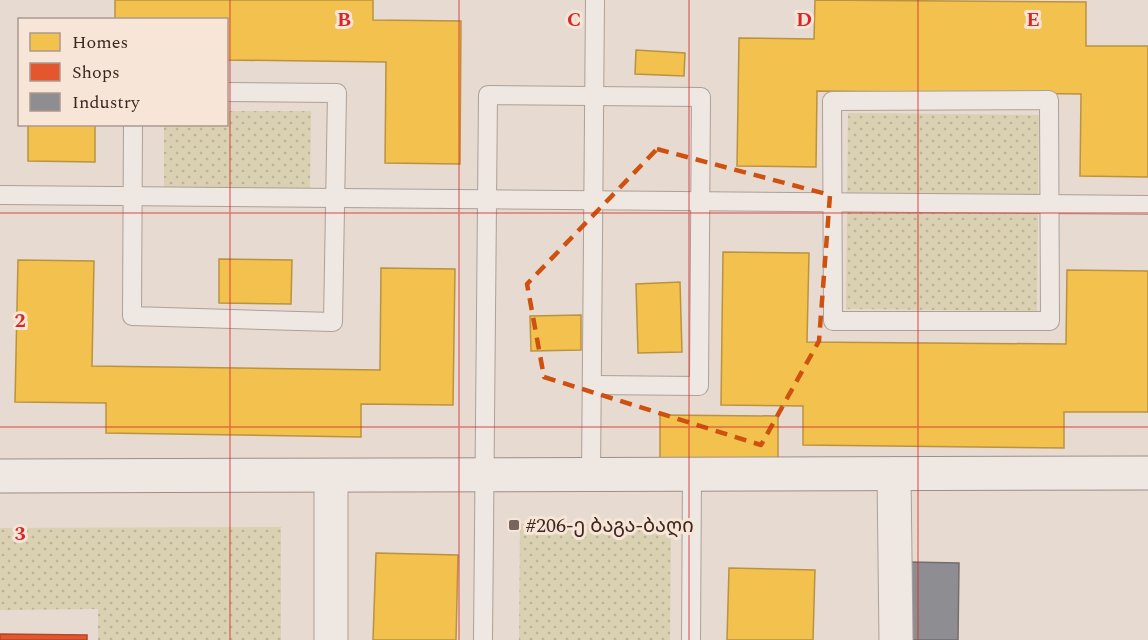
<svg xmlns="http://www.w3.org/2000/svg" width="1148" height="640" viewBox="0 0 1148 640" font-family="Spectral,'Noto Sans Georgian',serif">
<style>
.grass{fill:url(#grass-dots)}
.homes{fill:#f2c14e;stroke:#bb9240;stroke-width:1.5}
.shops{fill:#e4572e;stroke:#b2482a;stroke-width:1.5}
.industry{fill:#8d8d92;stroke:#756e70;stroke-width:1.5}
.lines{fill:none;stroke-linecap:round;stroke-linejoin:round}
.lane-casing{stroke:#aca098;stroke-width:20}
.street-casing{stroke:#aca098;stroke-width:35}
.secondary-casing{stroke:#9c8f88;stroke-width:35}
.lane{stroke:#efe8e2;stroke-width:18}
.street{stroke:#efe8e2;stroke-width:33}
.secondary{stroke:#efe8e2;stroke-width:33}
.marked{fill:none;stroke:#ce510f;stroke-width:4.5;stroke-dasharray:12 8;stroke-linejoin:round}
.grid{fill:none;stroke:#d62828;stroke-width:1.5;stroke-opacity:0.55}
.poi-dot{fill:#78655e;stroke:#f7e5d7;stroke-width:2}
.labels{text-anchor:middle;stroke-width:6;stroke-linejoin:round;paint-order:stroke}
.poi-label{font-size:20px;fill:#3c2620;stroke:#f7e5d7;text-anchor:start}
.grid-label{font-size:20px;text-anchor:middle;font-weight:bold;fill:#d62828;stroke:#f7e5d7;stroke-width:6;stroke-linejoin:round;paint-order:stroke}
</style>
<defs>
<pattern id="grass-dots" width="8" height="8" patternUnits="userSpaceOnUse" patternTransform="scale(1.5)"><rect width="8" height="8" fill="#dad0b2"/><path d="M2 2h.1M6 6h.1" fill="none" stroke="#bcb299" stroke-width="1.8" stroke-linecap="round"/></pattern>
</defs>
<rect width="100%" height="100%" fill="#e7dad0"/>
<!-- grass -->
<g class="grass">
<path d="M 227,111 L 311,111 L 310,190 L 164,188 L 164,125 L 226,124 Z"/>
<path d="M 848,113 L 1039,115 L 1037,311 L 846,309 Z"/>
<path d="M 520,524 L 671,524 L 670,640 L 519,640 Z"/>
<path d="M 281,527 L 281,640 L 98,640 L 98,609 L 0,610 L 0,528 Z"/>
</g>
<!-- homes -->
<g class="homes">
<path d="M 115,0 L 373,0 L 373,20 L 461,21 L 460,164 L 385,163 L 386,62 L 226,60 L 226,20 L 29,20 L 115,19 Z"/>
<path d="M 815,0 L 1086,2 L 1086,46 L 1148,46 L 1148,177 L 1080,176 L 1081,94 L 817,91 L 816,167 L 737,166 L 739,38 L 814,39 Z"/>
<path d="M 636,50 L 685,53 L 684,76 L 635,74 Z"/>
<path d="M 28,124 L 95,124 L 95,162 L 28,161 Z"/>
<path d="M 723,252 L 809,253 L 807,342 L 1066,344 L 1067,270 L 1148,271 L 1148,412 L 1064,412 L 1064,448 L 803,445 L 803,406 L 721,405 Z"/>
<path d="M 219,259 L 292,260 L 291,304 L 219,303 Z"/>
<path d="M 18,260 L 94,261 L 92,366 L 380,370 L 381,268 L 455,269 L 453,405 L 361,404 L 361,437 L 106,433 L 106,403 L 15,402 Z"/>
<path d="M 680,282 L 682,352 L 638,353 L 636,284 Z"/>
<path d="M 581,315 L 581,350 L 531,351 L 530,316 Z"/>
<path d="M 660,415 L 778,416 L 778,462 L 660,462 Z"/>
<path d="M 376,553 L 458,555 L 456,640 L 373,640 Z"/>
<path d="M 729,568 L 815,570 L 813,640 L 727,640 Z"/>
</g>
<!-- shops -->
<path class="shops" d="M 0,634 L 87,635 L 87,640 L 0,640 Z"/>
<!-- industry -->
<path class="industry" d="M 910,562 L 959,563 L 958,640 L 909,640 Z"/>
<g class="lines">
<defs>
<g id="lane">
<path d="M 1049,100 L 1050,321 L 833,321 L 832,101 Z"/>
<path d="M 133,124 L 132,316 L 333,322 L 337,93 L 226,92"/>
<path d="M 0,195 L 1148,205"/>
<path d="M 591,474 L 595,0"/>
<path d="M 483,640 L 488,95 L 701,97 L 699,386 L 592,385"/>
<path d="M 691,640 L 692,474"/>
</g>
<g id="street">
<path d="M 894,474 L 896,640"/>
<path d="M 331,640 L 331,476"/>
</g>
<path id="secondary" d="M 0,476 L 1148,473"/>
</defs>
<!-- lane casing -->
<use href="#lane" class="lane-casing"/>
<!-- street casing -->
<use href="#street" class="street-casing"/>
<!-- secondary casing -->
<use href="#secondary" class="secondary-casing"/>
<!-- lane -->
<use href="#lane" class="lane"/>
<!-- street -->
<use href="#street" class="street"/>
<!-- secondary -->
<use href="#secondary" class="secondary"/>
</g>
<!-- marked area -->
<path class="marked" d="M 657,149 L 830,195 L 819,341 L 761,445 L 544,377 L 527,284 Z"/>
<!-- grid -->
<path class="grid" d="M 230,0 L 230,640M 459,0 L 459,640M 689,0 L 689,640M 918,0 L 918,640M 0,213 L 1148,213M 0,427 L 1148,427"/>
<!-- markers -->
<rect class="poi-dot" x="508" y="519" width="12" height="12" rx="3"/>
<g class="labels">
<!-- poi labels -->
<g class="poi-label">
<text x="526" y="532">#206-ე ბაგა-ბაღი</text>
</g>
</g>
<g class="grid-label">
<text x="344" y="26">B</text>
<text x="574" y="26">C</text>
<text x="804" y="26">D</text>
<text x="1033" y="26">E</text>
<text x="20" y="327">2</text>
<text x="20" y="540">3</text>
</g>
<!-- legend -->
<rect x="18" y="18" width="210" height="108" fill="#f7e5d7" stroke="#ac998e" stroke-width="1.5"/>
<rect x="30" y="33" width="30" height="18" fill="#f2c14e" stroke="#ac998e" stroke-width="1.5"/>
<text x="72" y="48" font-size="18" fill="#3c2620">Homes</text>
<rect x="30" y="63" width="30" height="18" fill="#e4572e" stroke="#ac998e" stroke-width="1.5"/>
<text x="72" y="78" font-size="18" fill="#3c2620">Shops</text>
<rect x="30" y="93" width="30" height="18" fill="#8d8d92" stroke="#ac998e" stroke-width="1.5"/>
<text x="72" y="108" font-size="18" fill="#3c2620">Industry</text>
</svg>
